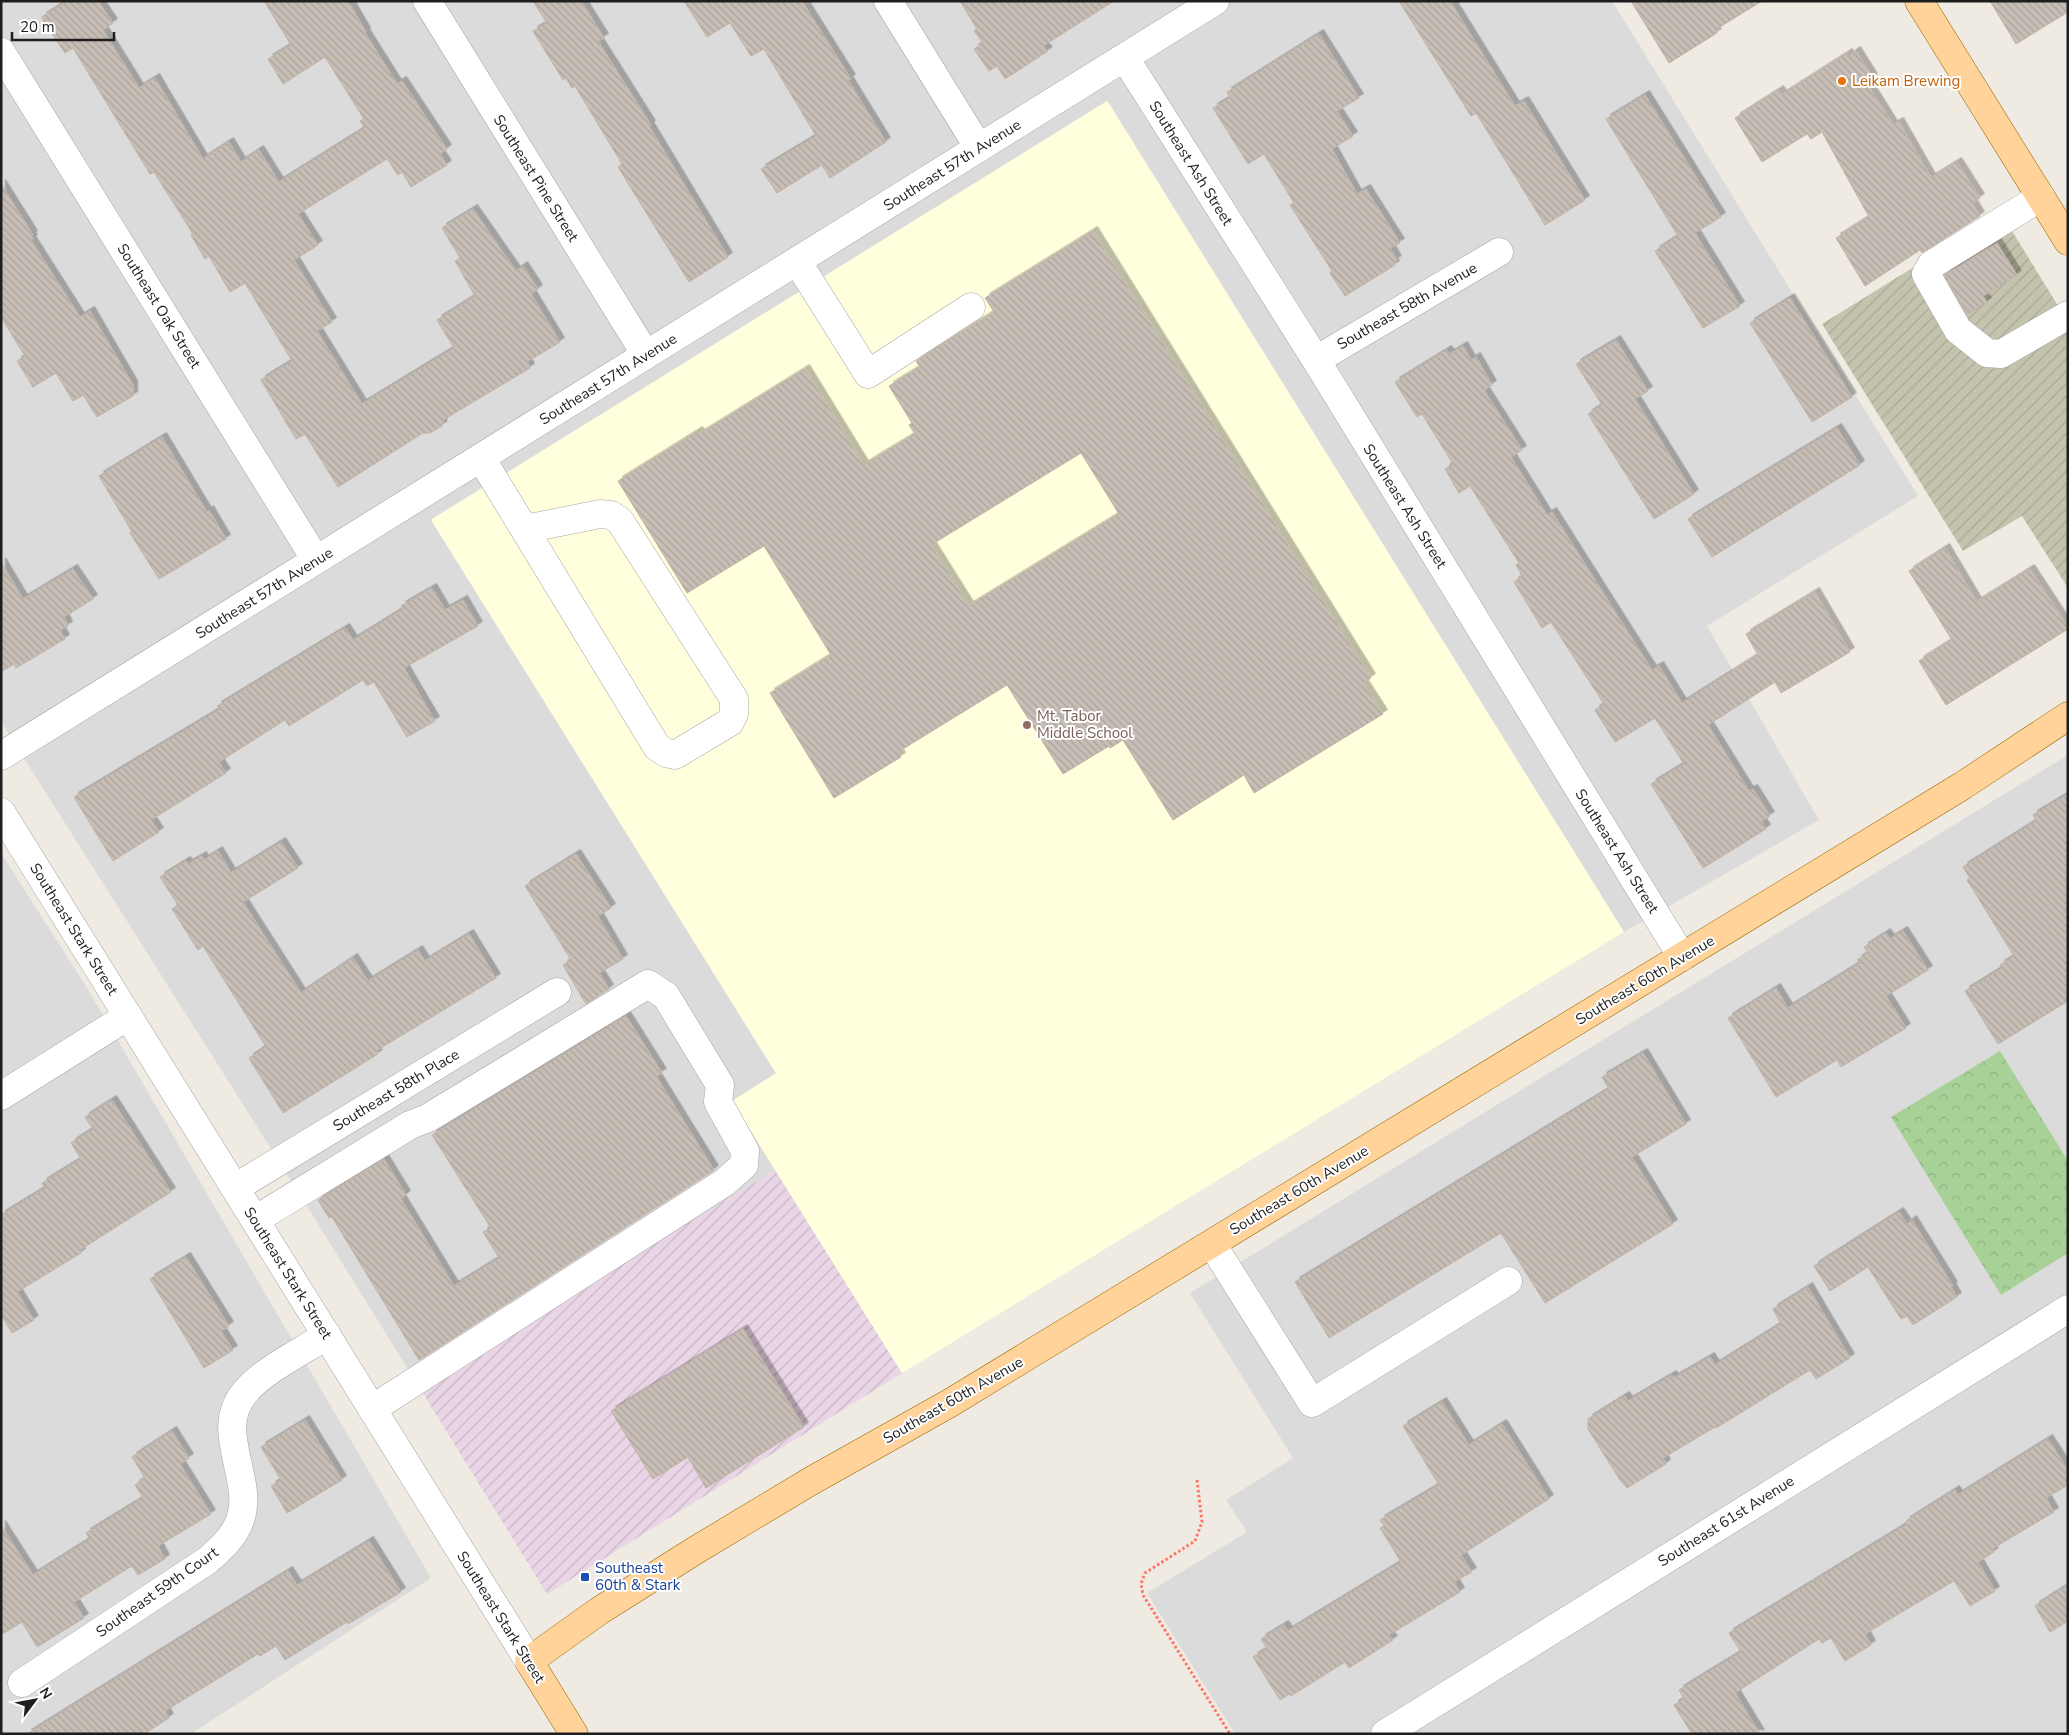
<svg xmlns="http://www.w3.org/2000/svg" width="2069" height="1735" viewBox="0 0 2069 1735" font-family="'Nunito Sans',sans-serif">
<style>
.residential{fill:#dcdbdb}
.industrial{fill:url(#industrial-furrows)}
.education{fill:#ffd}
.construction{fill:url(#construction-furrows)}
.forest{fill:url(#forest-crowns)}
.building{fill:url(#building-back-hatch);stroke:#c2b2a5;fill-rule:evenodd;filter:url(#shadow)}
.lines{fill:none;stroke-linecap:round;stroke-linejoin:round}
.minor-casing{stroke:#a5a5a5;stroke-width:29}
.major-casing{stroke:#986600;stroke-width:29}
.path{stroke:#ff7565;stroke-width:3;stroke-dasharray:2.5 2.5;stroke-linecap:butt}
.minor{stroke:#fff;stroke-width:28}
.major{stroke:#ffd399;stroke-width:28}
.food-dot{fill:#e8710a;stroke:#fff;stroke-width:2}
.education-dot{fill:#8d6e63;stroke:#fff;stroke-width:2}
.transit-dot{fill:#1a4fb4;stroke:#fff;stroke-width:2}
.labels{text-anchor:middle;stroke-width:4;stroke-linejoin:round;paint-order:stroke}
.food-label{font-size:15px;fill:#c56008;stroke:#fff;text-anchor:start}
.street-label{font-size:15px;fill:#1e1e1e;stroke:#fff}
.education-label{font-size:15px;fill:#785e54;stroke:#fff;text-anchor:start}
.transit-label{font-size:15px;fill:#164399;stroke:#fff;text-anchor:start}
</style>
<defs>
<pattern id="industrial-furrows" width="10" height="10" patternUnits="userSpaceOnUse" patternTransform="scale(1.25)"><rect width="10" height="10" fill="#e9d5e5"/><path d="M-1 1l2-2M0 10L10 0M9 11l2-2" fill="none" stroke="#c7b6c4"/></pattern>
<pattern id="construction-furrows" width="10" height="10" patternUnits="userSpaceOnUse" patternTransform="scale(1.25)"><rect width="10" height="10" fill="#c4c4ae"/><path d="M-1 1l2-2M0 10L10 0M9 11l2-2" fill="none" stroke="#a8a895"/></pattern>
<pattern id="forest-crowns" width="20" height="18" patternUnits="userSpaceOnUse" patternTransform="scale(1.25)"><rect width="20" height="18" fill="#a7d196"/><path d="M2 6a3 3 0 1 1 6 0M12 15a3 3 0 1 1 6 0" fill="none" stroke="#8fb381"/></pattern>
<pattern id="building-back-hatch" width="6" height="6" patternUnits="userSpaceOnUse" patternTransform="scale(1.25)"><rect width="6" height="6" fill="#c7beb6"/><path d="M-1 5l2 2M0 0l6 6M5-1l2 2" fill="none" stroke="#aaa39c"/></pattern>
<filter id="shadow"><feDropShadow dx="4.5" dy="-4.5" stdDeviation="0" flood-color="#0004"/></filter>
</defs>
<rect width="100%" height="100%" fill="#efebe3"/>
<!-- residential -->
<g class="residential">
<path d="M 1,1 L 1612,1 L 1918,496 L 1707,626 L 1819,820 L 1624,932 L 1108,101 L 431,519 L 776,1074 L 732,1101 L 775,1170 L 419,1387 L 287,1174 L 1,722 Z"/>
<path d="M 2068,755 L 2068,1734 L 1235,1734 L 1147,1593 L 1247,1532 L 1226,1500 L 1293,1458 L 1190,1293 Z"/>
<path d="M 1,853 L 89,991 L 431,1578 L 191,1734 L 1,1734 Z"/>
</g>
<!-- industrial -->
<path class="industrial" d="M 775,1170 L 902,1373 L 547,1594 L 419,1387 Z"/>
<!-- education -->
<path class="education" d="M 1107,101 L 1624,932 L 902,1373 L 732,1101 L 776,1073 L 431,520 Z"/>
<!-- construction -->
<path class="construction" d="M 2001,213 L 2068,322 L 2068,588 L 2022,516 L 1963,551 L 1822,324 Z"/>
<!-- forest -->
<path class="forest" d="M 2000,1051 L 2068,1161 L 2068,1253 L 2001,1295 L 1891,1117 Z"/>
<!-- building -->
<g class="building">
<path d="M 67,1 L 98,1 L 113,23 L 103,30 L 139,88 L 155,78 L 203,159 L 229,142 L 241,162 L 259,150 L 279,182 L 365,128 L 360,121 L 364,119 L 325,57 L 283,84 L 268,59 L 291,45 L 264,1 L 348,1 L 366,32 L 365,33 L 397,84 L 402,81 L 447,149 L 440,154 L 447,165 L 411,187 L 402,172 L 398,175 L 387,159 L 298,214 L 318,245 L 294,260 L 332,322 L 317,331 L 362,404 L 454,348 L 437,320 L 475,296 L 455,261 L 460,258 L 442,228 L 473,209 L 516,271 L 523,266 L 538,289 L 531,294 L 560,342 L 527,362 L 530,368 L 443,420 L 442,426 L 430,433 L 423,433 L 338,487 L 305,434 L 296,439 L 261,380 L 292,361 L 245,283 L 230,292 L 209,256 L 205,259 L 191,235 L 193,234 L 154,172 L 150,174 L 73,48 L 65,53 L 44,22 L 42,17 Z"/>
<path d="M 533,1 L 581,1 L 604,38 L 598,41 L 651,125 L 649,126 L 728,257 L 689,282 L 618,167 L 622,164 L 575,86 L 572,88 L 566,78 L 563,80 L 533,31 L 547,23 Z"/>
<path d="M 684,1 L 802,1 L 851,79 L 848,80 L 886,142 L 830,178 L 822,165 L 777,193 L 761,169 L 816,136 L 764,49 L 751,56 L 730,23 L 707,37 Z"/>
<path d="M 960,1 L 1114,1 L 1043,46 L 1048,51 L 1005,79 L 997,66 L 989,71 L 974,49 L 983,43 L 974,31 L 977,29 Z"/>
<path d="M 1399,1 L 1450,1 L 1515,106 L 1524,101 L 1585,200 L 1545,225 L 1476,113 L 1471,116 Z"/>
<path d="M 1631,1 L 1762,1 L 1715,30 L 1717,33 L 1669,63 Z"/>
<path d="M 1990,1 L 2068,1 L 2068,12 L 2016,44 Z"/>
<path d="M 1319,34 L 1359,98 L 1337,111 L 1353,136 L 1332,149 L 1357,194 L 1366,189 L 1400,243 L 1390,248 L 1397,260 L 1393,262 L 1395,265 L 1345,296 L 1330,273 L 1332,271 L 1290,205 L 1294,203 L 1264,154 L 1248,164 L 1213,108 L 1230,98 L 1227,92 Z"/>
<path d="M 1856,51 L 1873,78 L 1866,82 L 1893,125 L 1899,122 L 1931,178 L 1957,162 L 1980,198 L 1972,203 L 1980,216 L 1922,253 L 1920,250 L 1865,286 L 1836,238 L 1869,217 L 1822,132 L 1811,139 L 1807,134 L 1762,162 L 1735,118 L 1779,90 L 1782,95 L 1848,53 L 1849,56 Z"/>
<path d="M 1645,95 L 1721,217 L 1695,233 L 1740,306 L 1703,328 L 1655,251 L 1678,236 L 1606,119 Z"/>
<path d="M 1,184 L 33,235 L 31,236 L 33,239 L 31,240 L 80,317 L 90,311 L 133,385 L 133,396 L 97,417 L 83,395 L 73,401 L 56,373 L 33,387 L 17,361 L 25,356 L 1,317 Z"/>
<path d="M 1093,231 L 1371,678 L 1363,683 L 1383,714 L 1254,793 L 1244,775 L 1173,820 L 1123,740 L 1110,748 L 1109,746 L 1063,774 L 1007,685 L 898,752 L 901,757 L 834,798 L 770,693 L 831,655 L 764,546 L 687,593 L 618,481 L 698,431 L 700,434 L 805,369 L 864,465 L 915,434 L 909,425 L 912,423 L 889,386 L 920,367 L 916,361 L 994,312 L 985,298 ZM 1081,453 L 1119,514 L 969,606 L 931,545 Z"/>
<path d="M 1997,243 L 2017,275 L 1983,296 L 1987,302 L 1967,314 L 1945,275 Z"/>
<path d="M 1790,298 L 1852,397 L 1812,422 L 1750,323 Z"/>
<path d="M 1616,340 L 1648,391 L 1635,399 L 1694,494 L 1654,519 L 1588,414 L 1602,405 L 1576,364 Z"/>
<path d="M 1463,346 L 1471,360 L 1476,357 L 1492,385 L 1484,390 L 1522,450 L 1511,457 L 1547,515 L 1552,512 L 1652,670 L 1659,666 L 1682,703 L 1758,655 L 1746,634 L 1815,592 L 1850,652 L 1781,693 L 1775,682 L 1708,725 L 1749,791 L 1753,789 L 1770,816 L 1761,821 L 1766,829 L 1703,868 L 1651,784 L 1684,764 L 1655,718 L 1615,742 L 1595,710 L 1604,704 L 1551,622 L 1542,628 L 1514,582 L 1522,576 L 1516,565 L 1519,563 L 1470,486 L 1459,493 L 1445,469 L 1453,464 L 1422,414 L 1417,417 L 1395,382 L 1447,350 L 1450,354 Z"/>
<path d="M 1837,428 L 1860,465 L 1712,557 L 1688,519 Z"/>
<path d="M 162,437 L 207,512 L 209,510 L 226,539 L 159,579 L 130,533 L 132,532 L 99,476 Z"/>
<path d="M 1945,548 L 1977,602 L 2030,569 L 2068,627 L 2068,629 L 1946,705 L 1919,661 L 1952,640 L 1909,571 Z"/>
<path d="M 1,562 L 23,599 L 73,569 L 93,599 L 64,617 L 68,626 L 60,630 L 65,639 L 16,668 L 14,664 L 1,672 Z"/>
<path d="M 432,588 L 445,610 L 463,600 L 478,626 L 404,668 L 435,721 L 407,737 L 374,682 L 367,686 L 363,680 L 289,726 L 285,720 L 219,762 L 226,773 L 151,820 L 159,832 L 113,861 L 74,797 L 220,709 L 217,706 L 345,628 L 353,640 L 403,609 L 401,606 Z"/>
<path d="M 2068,794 L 2068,1001 L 1998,1044 L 1965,991 L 2002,968 L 2000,965 L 2014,956 L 1967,880 L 1970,878 L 1963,867 L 2036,821 L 2033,815 Z"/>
<path d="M 281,842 L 298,868 L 243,902 L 301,993 L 353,958 L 368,981 L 418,950 L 425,961 L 469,934 L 496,978 L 376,1051 L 378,1054 L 283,1113 L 249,1058 L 266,1047 L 203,946 L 198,950 L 172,909 L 178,905 L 160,877 L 186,861 L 188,864 L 202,856 L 204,860 L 218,851 L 231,873 Z"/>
<path d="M 576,854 L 611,908 L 598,916 L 623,959 L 599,973 L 609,989 L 586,1004 L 563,965 L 571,960 L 525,886 Z"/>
<path d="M 1903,931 L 1928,970 L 1886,996 L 1906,1028 L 1841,1067 L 1837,1060 L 1776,1097 L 1728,1018 L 1776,988 L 1788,1008 L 1860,963 L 1857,960 L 1868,953 L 1864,947 L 1886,933 L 1890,939 Z"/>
<path d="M 626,1016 L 662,1073 L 656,1076 L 714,1170 L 419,1360 L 332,1217 L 329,1218 L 318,1200 L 384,1159 L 406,1195 L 401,1199 L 454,1286 L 499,1258 L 483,1232 L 491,1228 L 432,1135 Z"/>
<path d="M 1643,1053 L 1686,1124 L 1632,1157 L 1673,1224 L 1545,1303 L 1501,1233 L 1329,1338 L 1295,1282 L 1609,1089 L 1602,1077 Z"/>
<path d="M 112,1100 L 171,1192 L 80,1250 L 81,1253 L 17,1292 L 34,1320 L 12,1333 L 1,1315 L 1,1215 L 45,1188 L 42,1183 L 81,1159 L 71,1143 L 93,1129 L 85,1117 Z"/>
<path d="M 1899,1212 L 1907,1224 L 1912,1220 L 1953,1286 L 1951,1287 L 1957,1297 L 1913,1325 L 1907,1316 L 1901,1319 L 1868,1267 L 1830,1291 L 1814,1266 Z"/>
<path d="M 186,1257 L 229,1326 L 221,1331 L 233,1350 L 204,1368 L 150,1279 Z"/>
<path d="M 1808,1287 L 1850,1358 L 1816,1379 L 1810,1370 L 1716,1428 L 1715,1427 L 1663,1458 L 1666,1464 L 1627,1488 L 1620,1480 L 1588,1429 L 1588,1419 L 1625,1396 L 1628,1401 L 1672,1375 L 1674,1378 L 1710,1357 L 1715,1365 L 1781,1324 L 1773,1309 Z"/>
<path d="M 743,1329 L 804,1427 L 706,1488 L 688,1457 L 653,1479 L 611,1411 Z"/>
<path d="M 1442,1402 L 1469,1445 L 1502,1424 L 1549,1499 L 1461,1555 L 1472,1572 L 1454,1582 L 1460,1592 L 1389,1635 L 1393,1640 L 1349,1668 L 1345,1662 L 1291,1696 L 1290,1694 L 1280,1700 L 1253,1657 L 1267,1649 L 1261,1639 L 1284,1625 L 1288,1631 L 1401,1562 L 1380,1528 L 1384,1526 L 1380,1520 L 1439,1485 L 1403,1426 Z"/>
<path d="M 305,1420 L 342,1480 L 287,1513 L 271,1486 L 281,1480 L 261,1447 Z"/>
<path d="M 172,1431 L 189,1458 L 180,1464 L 211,1514 L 158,1546 L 165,1559 L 138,1575 L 132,1566 L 74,1602 L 84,1618 L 37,1647 L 22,1622 L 1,1635 L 1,1525 L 33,1575 L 90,1539 L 86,1533 L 143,1498 L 135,1485 L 145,1478 L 132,1457 Z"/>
<path d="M 2048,1439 L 2068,1470 L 2068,1485 L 2046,1498 L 2054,1512 L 1992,1549 L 1994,1552 L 1978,1562 L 1995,1591 L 1970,1606 L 1954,1581 L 1865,1634 L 1871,1645 L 1845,1661 L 1831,1638 L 1822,1643 L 1819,1639 L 1735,1693 L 1760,1734 L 1692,1734 L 1674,1705 L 1684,1699 L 1679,1690 L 1741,1652 L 1729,1633 L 1907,1524 L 1906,1521 L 1955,1490 L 1958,1495 Z"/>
<path d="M 369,1541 L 401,1592 L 348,1624 L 347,1622 L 285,1660 L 276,1646 L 260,1656 L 258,1654 L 165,1711 L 169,1718 L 144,1734 L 27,1734 L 288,1571 L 297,1585 Z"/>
<path d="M 2068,1585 L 2068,1621 L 2050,1632 L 2035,1606 Z"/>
</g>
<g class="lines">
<defs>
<g id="minor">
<path d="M 427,1 L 646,355"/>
<path d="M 888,1 L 979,148"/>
<path d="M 1,52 L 316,560"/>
<path d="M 1125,58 L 1316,360 L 1682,957"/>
<path d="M 2041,197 L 1931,265 L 1926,274 L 1958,330 L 1987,353 L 2001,354 L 2068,315"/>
<path d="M 797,261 L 868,374 L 971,307"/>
<path d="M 1316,360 L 1499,252"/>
<path d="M 481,458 L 657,747 L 666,753 L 675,755 L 730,722 L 734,714 L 734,699 L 620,521 L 611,515 L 600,514 L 525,529"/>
<path d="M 1,756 L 1215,1"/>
<path d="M 1,812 L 529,1661"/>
<path d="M 1,1096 L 128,1016"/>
<path d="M 235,1188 L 557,992"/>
<path d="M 255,1220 L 410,1125 L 428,1118 L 648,984 L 666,996 L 720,1085 L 718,1102 L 745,1151 L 744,1165 L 725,1182 L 372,1409"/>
<path d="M 1212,1244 L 1312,1403 L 1508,1281"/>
<path d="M 22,1683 L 208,1560 C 219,1550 231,1540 238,1525 C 259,1480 208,1431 248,1389 C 266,1369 303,1351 327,1335"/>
<path d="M 1385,1734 L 2068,1309"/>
</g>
<g id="major">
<path d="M 1919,1 L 2068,241"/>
<path d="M 574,1734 L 529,1661 L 599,1611 L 696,1550 L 811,1481 L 950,1403 L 1962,786 L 2068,716"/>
</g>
</defs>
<!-- minor casing -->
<use href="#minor" class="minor-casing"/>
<!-- major casing -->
<use href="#major" class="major-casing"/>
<!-- path -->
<path class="path" d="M 1197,1480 L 1202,1522 L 1195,1541 L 1145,1573 L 1141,1584 L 1143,1595 L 1230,1734"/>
<!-- minor -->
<use href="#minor" class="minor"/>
<!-- major -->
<use href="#major" class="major"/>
</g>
<!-- markers -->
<circle class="food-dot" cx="1842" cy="81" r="5"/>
<circle class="education-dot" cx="1027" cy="725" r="5"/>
<rect class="transit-dot" x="580" y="1572" width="10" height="10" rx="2.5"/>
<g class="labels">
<!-- food labels -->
<g class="food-label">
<text x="1852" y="86">Leikam Brewing</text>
</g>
<!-- street labels -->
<g class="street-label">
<text transform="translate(1191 163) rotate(58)" y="5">Southeast Ash Street</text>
<text transform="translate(952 165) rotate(-32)" y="5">Southeast 57th Avenue</text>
<text transform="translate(536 178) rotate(58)" y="5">Southeast Pine Street</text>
<text transform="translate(159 306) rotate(58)" y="5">Southeast Oak Street</text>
<text transform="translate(1407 306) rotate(-30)" y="5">Southeast 58th Avenue</text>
<text transform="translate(608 379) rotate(-32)" y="5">Southeast 57th Avenue</text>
<text transform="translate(1405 506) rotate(58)" y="5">Southeast Ash Street</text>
<text transform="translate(264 593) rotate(-32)" y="5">Southeast 57th Avenue</text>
<text transform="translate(1617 851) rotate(58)" y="5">Southeast Ash Street</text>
<text transform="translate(74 929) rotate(58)" y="5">Southeast Stark Street</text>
<text transform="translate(1645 980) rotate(-31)" y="5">Southeast 60th Avenue</text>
<text transform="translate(396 1090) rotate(-31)" y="5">Southeast 58th Place</text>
<text transform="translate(1299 1190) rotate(-31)" y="5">Southeast 60th Avenue</text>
<text transform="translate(288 1273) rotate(58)" y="5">Southeast Stark Street</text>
<text transform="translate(953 1400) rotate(-30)" y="5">Southeast 60th Avenue</text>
<text transform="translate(1726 1521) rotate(-32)" y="5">Southeast 61st Avenue</text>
<text transform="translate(157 1592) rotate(-35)" y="5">Southeast 59th Court</text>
<text transform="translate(501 1617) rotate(58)" y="5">Southeast Stark Street</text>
</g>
<!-- education labels -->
<g class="education-label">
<text x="1037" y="721">Mt. Tabor<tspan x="1037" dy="17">Middle School</tspan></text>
</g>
<!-- transit labels -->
<g class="transit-label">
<text x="595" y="1573">Southeast<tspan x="595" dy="17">60th &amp; Stark</tspan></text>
</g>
</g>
<!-- border -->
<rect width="2069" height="1735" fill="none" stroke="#1e1e1e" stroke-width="5"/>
<!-- north arrow -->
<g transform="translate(35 1700) rotate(58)" stroke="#ffffff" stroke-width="4" paint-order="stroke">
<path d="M0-4L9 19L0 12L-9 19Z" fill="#1e1e1e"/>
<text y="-8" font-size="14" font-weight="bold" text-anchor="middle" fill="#1e1e1e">N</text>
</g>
<!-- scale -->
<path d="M12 32v8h102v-8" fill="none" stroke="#1e1e1e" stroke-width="2.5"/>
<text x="20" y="32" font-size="15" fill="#1e1e1e" stroke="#ffffff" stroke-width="4" paint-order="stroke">20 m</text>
</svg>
